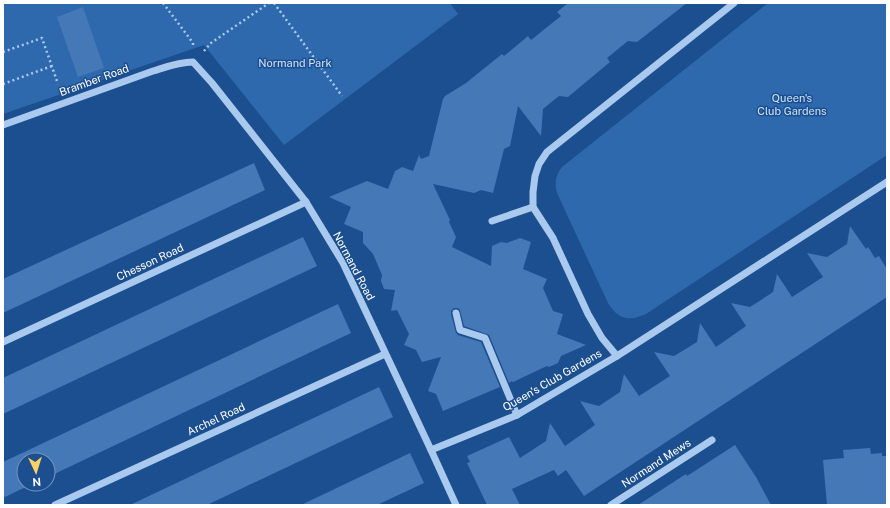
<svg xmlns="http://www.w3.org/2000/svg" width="890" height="508" viewBox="0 0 890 508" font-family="'Public Sans',sans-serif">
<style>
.green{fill:#2e69ad}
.building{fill:#4478b7}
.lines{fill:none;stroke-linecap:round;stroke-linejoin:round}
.path{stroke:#a9c9ee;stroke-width:2.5;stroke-dasharray:2 3;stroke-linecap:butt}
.minor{stroke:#a9c9ee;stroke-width:7}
.labels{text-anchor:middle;stroke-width:3;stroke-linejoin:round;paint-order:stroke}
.park-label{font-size:11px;fill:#cfe3fa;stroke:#1b4f8f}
.street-label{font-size:11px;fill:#fff;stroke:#1b4f8f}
</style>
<rect width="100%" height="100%" fill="#1b4f8f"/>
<!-- green -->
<g class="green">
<path d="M 3,3 L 450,3 L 458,14 L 284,145 L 204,45 L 3,114 Z"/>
<path d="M 768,3 L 887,3 L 887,155 L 646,314 C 628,322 618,319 608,303 L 557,193 C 554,183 556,174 562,167 Z"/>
</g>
<!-- building -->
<g class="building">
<path d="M 568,3 L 687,3 L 637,42 L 628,41 L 607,58 L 610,62 L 568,97 L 559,96 L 543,109 L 541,136 L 518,106 L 510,146 L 504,149 L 493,193 L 481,190 L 474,193 L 433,184 L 450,220 L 449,222 L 456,237 L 452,247 L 491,266 L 492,246 L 501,242 L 507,243 L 520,238 L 531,242 L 523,269 L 547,279 L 543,288 L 553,311 L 563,314 L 557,334 L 586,345 L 561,356 L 558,363 L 549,367 L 547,366 L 513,382 L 512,381 L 509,383 L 489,335 L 464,326 L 460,310 L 458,308 L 454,308 L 451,311 L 451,314 L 456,333 L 458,335 L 481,342 L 500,387 L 443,411 L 436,394 L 428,391 L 441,357 L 422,362 L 416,350 L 404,345 L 409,334 L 397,310 L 391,311 L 395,290 L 384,289 L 381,281 L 382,275 L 373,254 L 363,243 L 363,232 L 344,224 L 351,207 L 329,197 L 367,181 L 388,189 L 395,171 L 402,167 L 413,171 L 419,155 L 421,159 L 429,156 L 443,99 L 445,96 L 466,83 L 502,54 L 504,56 L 528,36 L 531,40 L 561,16 L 557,12 Z"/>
<path d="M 83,7 L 104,68 L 78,77 L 57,17 Z"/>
<path d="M 254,163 L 265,190 L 3,313 L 3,279 Z"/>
<path d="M 850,226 L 866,249 L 868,247 L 875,258 L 879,256 L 887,269 L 887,297 L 584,496 L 566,470 L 558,476 L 554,470 L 512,489 L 520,505 L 487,505 L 467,463 L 470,462 L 467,456 L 509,437 L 520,458 L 546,441 L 550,423 L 565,446 L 595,425 L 580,401 L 599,406 L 620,392 L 624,374 L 639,396 L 670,376 L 654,352 L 674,356 L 684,350 L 697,342 L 700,323 L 716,347 L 746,326 L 731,303 L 750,307 L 761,300 L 773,292 L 777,274 L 792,297 L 823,277 L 807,253 L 827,257 L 847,244 Z"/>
<path d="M 303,237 L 317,266 L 3,414 L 3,378 Z"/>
<path d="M 338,304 L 351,333 L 48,477 L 48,460 L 24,460 L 24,484 L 32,484 L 3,498 L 3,462 Z"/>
<path d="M 379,387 L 393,417 L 207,505 L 130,505 Z"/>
<path d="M 735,445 L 756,477 L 771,505 L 638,505 L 686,474 L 687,476 Z"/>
<path d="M 870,448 L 871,454 L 882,453 L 882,456 L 887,456 L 887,504 L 877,505 L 827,505 L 823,460 L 844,458 L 843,450 Z"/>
<path d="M 410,453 L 424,483 L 377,505 L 301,505 Z"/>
</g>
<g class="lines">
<!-- path -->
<g class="path">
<path d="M 163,3 L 193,43 L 193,48"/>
<path d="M 274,3 L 342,96"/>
<path d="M 204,51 L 211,43 L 269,3"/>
<path d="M 3,52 L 42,38 L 58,84"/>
<path d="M 3,84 L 52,66"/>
</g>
<!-- minor -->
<g class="minor">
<path d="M 3,125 L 153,71 C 166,67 179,62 193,62 L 212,83 L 306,202 L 343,263 L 431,450 L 456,505"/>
<path d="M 492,221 L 533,207"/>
<path d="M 456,313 L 460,330 L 485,338 L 517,415"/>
<path d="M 3,342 L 306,202"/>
<path d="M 617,356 L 887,182"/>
<path d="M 431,450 L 517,415 L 617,356 L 602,338 L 588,314 L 553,238 L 533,207 L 533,192 L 535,176 L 539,164 L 547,152 L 734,3"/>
<path d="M 55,505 L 385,354"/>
<path d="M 611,505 L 712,440"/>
</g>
</g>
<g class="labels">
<!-- park labels -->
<g class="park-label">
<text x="295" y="67">Normand Park</text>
<text x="792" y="102">Queen's<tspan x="792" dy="13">Club Gardens</tspan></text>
</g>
<!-- street labels -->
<g class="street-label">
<text transform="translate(94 80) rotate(-20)" y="4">Bramber Road</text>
<text transform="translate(150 262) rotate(-25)" y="4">Chesson Road</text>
<text transform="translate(354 266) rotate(62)" y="4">Normand Road</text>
<text transform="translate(552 380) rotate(-30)" y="4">Queen's Club Gardens</text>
<text transform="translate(216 419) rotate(-25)" y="4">Archel Road</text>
<text transform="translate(656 463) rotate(-33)" y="4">Normand Mews</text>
</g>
</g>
<!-- border -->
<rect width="890" height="508" fill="none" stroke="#ffffff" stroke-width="8"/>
<!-- north arrow -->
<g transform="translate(36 472) rotate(176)"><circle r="19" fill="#1b4f8f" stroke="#7695bc"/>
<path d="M0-3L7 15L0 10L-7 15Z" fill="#ffd166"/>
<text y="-6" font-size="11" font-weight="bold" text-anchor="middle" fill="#ffffff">N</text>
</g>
</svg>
